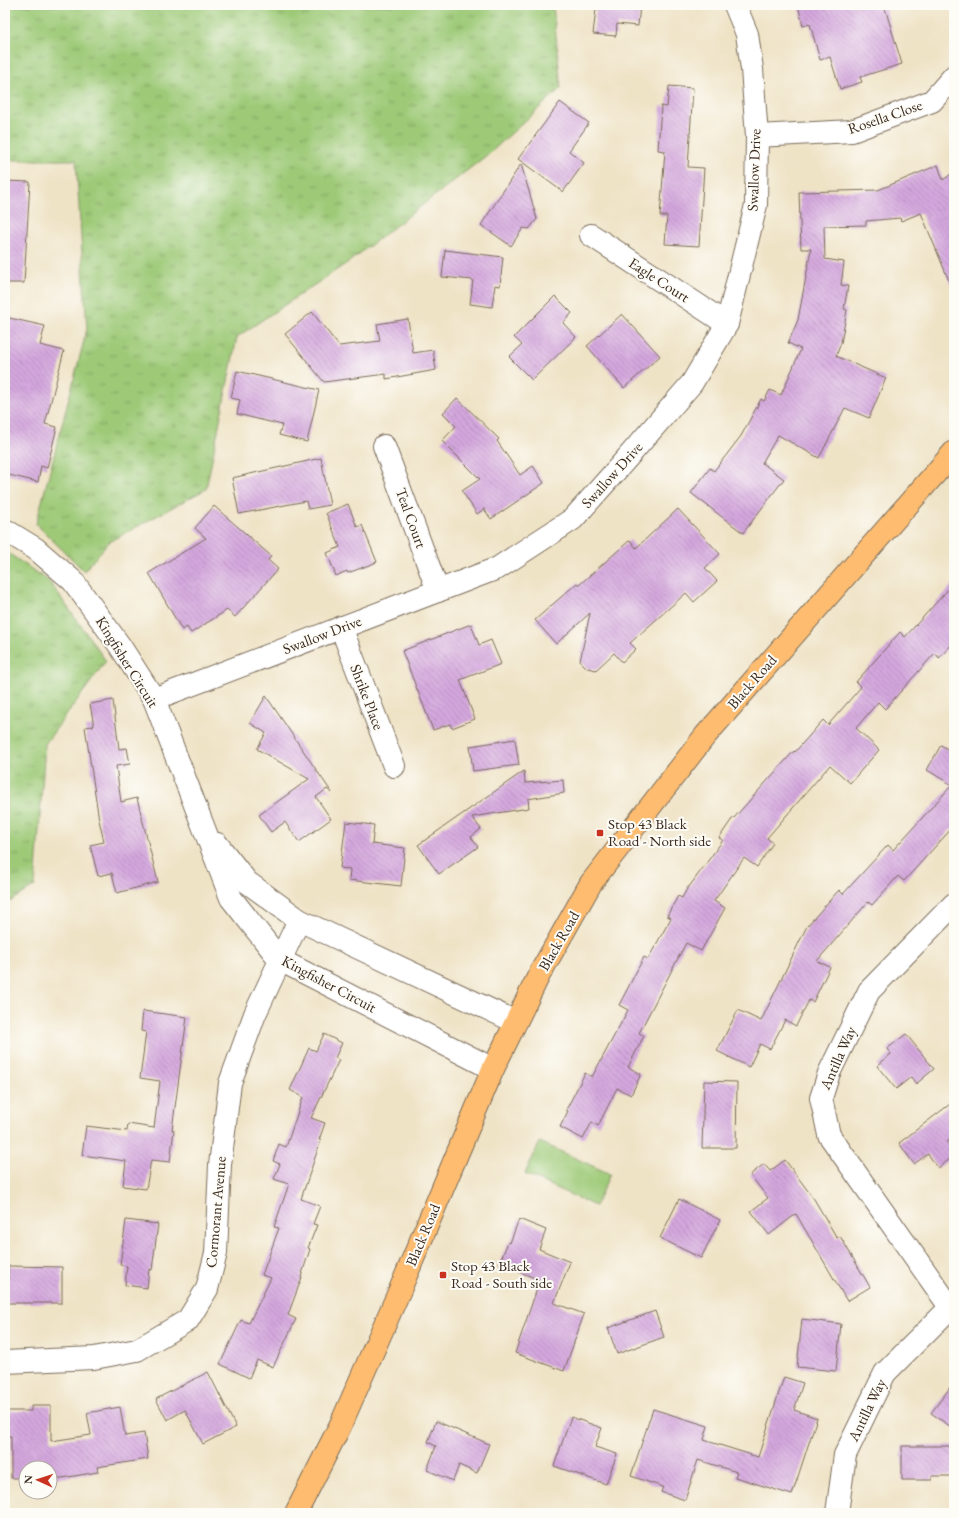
<svg xmlns="http://www.w3.org/2000/svg" width="959" height="1518" viewBox="0 0 959 1518" font-family="'EB Garamond',serif">
<style>
.grass{fill:url(#grass-tufts);stroke:#6c7a4b}
.pitch{fill:#9eca78;stroke:#6c7a4b}
.building{fill:url(#building-back-hatch)}
.lines{fill:none;stroke-linecap:round;stroke-linejoin:round}
.minor-casing{stroke:#7a6b59;stroke-width:24}
.major-casing{stroke:#7a6b59;stroke-width:24}
.minor{stroke:#fff;stroke-width:22}
.major{stroke:#fdbc70;stroke-width:22}
.poi-dot{fill:#c8321e;stroke:#fdfcf7;stroke-width:1.5}
.labels{text-anchor:middle;stroke-width:4;stroke-linejoin:round;paint-order:stroke}
.street-label{font-size:15px;fill:#3b2a1e;stroke:#fdfcf7}
.poi-label{font-size:15px;fill:#3b2a1e;stroke:#fdfcf7;text-anchor:start}
</style>
<defs>
<pattern id="grass-tufts" width="24" height="20" patternUnits="userSpaceOnUse"><rect width="24" height="20" fill="#9eca78"/><path d="M3 7l-1-3M5 7V3M7 7l1-3M15 17l-1-3M17 17v-4M19 17l1-3" fill="none" stroke="#82a462"/></pattern>
<pattern id="building-back-hatch" width="6" height="6" patternUnits="userSpaceOnUse"><rect width="6" height="6" fill="#d4a7de"/><path d="M-1 5l2 2M0 0l6 6M5-1l2 2" fill="none" stroke="#ad88b3"/></pattern>
</defs>
<rect width="100%" height="100%" fill="#fdfcf7"/>
<filter id="ink" filterUnits="userSpaceOnUse"><feTurbulence type="fractalNoise" baseFrequency=".025" numOctaves="2"/><feDisplacementMap in="SourceGraphic" scale="8" xChannelSelector="R" yChannelSelector="G"/><feConvolveMatrix kernelMatrix="1 2 1 2 8 2 1 2 1" color-interpolation-filters="sRGB"/></filter>
<filter id="wash" filterUnits="userSpaceOnUse"><feTurbulence type="fractalNoise" baseFrequency=".012" numOctaves="4" result="noise"/><feDisplacementMap in="SourceGraphic" scale="16" xChannelSelector="R" yChannelSelector="G"/><feGaussianBlur stdDeviation="0.9" result="paint"/><feColorMatrix in="noise" values="0 0 0 0 0 0 0 0 0 0 0 0 0 0 0 0 0 1.4 0 .05"/><feComposite in="paint" operator="in"/></filter>
<g filter="url(#wash)">
<rect width="100%" height="100%" fill="#efe3c6"/>
<!-- grass -->
<g class="grass">
<path d="M 5,5 L 553,5 L 561,88 L 491,152 L 350,261 L 237,337 L 206,489 L 109,542 L 84,571 L 36,524 L 87,329 L 76,160 L 5,160 Z"/>
<path d="M 5,551 L 49,581 L 106,661 L 45,744 L 35,886 L 5,905 Z"/>
</g>
<!-- pitch -->
<path class="pitch" d="M 540,1142 L 610,1174 L 595,1206 L 525,1174 Z"/>
<g id="blocks">
<!-- building -->
<g class="building">
<path d="M 601,5 L 640,5 L 638,26 L 617,24 L 616,36 L 593,34 L 596,9 L 600,9 Z"/>
<path d="M 798,5 L 884,5 L 902,64 L 860,77 L 862,82 L 840,89 L 830,57 L 820,60 L 810,24 L 803,26 Z"/>
<path d="M 669,86 L 693,88 L 688,167 L 704,168 L 699,246 L 665,244 L 667,216 L 660,216 L 665,151 L 658,150 L 661,106 L 667,107 Z"/>
<path d="M 560,102 L 589,123 L 569,151 L 584,163 L 563,192 L 518,159 Z"/>
<path d="M 521,164 L 537,219 L 529,229 L 523,228 L 511,246 L 481,225 Z"/>
<path d="M 938,165 L 943,180 L 954,172 L 954,293 L 921,213 L 901,221 L 900,218 L 866,221 L 866,225 L 824,226 L 825,259 L 844,262 L 841,285 L 848,286 L 844,309 L 847,310 L 841,343 L 836,356 L 886,378 L 869,418 L 845,408 L 819,458 L 778,435 L 762,463 L 784,479 L 743,533 L 691,493 L 710,468 L 714,471 L 741,436 L 761,399 L 764,401 L 770,390 L 781,395 L 801,349 L 788,343 L 798,320 L 811,249 L 801,249 L 799,192 L 878,190 Z"/>
<path d="M 5,181 L 30,182 L 24,283 L 5,283 Z"/>
<path d="M 445,250 L 503,257 L 500,286 L 495,285 L 492,307 L 470,304 L 473,280 L 442,277 Z"/>
<path d="M 555,296 L 572,313 L 563,323 L 576,337 L 532,380 L 509,357 L 522,345 L 514,337 Z"/>
<path d="M 312,312 L 339,346 L 380,341 L 377,324 L 408,319 L 413,353 L 433,350 L 436,370 L 386,379 L 386,374 L 324,382 L 285,334 Z"/>
<path d="M 622,314 L 660,356 L 624,388 L 587,346 Z"/>
<path d="M 5,317 L 45,326 L 40,345 L 64,351 L 45,424 L 57,427 L 47,468 L 41,466 L 38,482 L 5,474 Z"/>
<path d="M 237,371 L 319,390 L 307,442 L 279,435 L 282,425 L 237,414 L 240,400 L 231,398 Z"/>
<path d="M 457,398 L 499,439 L 497,441 L 520,475 L 533,466 L 544,483 L 491,519 L 484,509 L 477,514 L 462,491 L 480,479 L 442,441 L 456,426 L 443,413 Z"/>
<path d="M 321,458 L 330,505 L 308,509 L 306,501 L 239,514 L 232,478 Z"/>
<path d="M 348,504 L 357,527 L 362,525 L 377,562 L 348,573 L 347,571 L 336,576 L 327,553 L 340,547 L 326,513 Z"/>
<path d="M 214,506 L 271,556 L 268,560 L 278,569 L 235,617 L 227,610 L 191,633 L 187,627 L 182,630 L 149,573 L 206,538 L 195,528 Z"/>
<path d="M 678,509 L 720,554 L 705,568 L 717,581 L 694,602 L 686,593 L 630,643 L 636,649 L 622,662 L 614,653 L 596,670 L 587,668 L 580,661 L 590,613 L 556,644 L 535,620 L 577,583 L 579,585 L 630,540 L 636,548 Z"/>
<path d="M 954,583 L 954,642 L 939,658 L 935,653 L 885,709 L 878,702 L 856,728 L 879,750 L 850,783 L 830,765 L 767,838 L 773,843 L 757,867 L 744,858 L 714,901 L 725,908 L 701,951 L 686,943 L 639,1033 L 644,1036 L 628,1067 L 641,1074 L 631,1095 L 617,1088 L 598,1126 L 592,1122 L 583,1139 L 560,1127 L 568,1111 L 566,1110 L 585,1073 L 592,1077 L 628,1010 L 619,1005 L 644,957 L 648,959 L 671,918 L 667,916 L 678,896 L 682,898 L 688,887 L 689,887 L 723,840 L 719,838 L 732,819 L 733,819 L 794,751 L 795,752 L 823,720 L 828,725 L 861,687 L 856,682 L 900,632 L 905,637 Z"/>
<path d="M 471,624 L 479,645 L 491,640 L 501,664 L 460,680 L 475,719 L 452,728 L 450,724 L 433,730 L 402,651 Z"/>
<path d="M 266,696 L 332,793 L 327,789 L 316,797 L 331,819 L 299,842 L 285,822 L 271,832 L 259,815 L 309,779 L 257,749 L 266,733 L 250,723 Z"/>
<path d="M 113,700 L 119,749 L 127,748 L 130,764 L 116,766 L 121,802 L 137,798 L 158,882 L 117,893 L 112,873 L 98,876 L 90,845 L 104,842 L 99,820 L 85,727 L 94,726 L 90,704 Z"/>
<path d="M 515,739 L 519,765 L 473,771 L 470,746 Z"/>
<path d="M 941,745 L 954,753 L 954,826 L 904,881 L 898,876 L 872,905 L 868,902 L 817,961 L 830,967 L 813,1002 L 809,1000 L 796,1026 L 785,1020 L 770,1049 L 760,1044 L 749,1067 L 717,1051 L 738,1010 L 761,1021 L 807,926 L 839,890 L 843,894 L 888,845 L 893,850 L 952,785 L 927,770 Z"/>
<path d="M 524,771 L 525,783 L 563,780 L 564,793 L 528,799 L 529,808 L 472,817 L 481,829 L 471,837 L 478,847 L 439,874 L 418,845 Z"/>
<path d="M 346,822 L 374,825 L 372,844 L 405,848 L 401,886 L 349,880 L 350,869 L 340,868 Z"/>
<path d="M 143,1011 L 187,1017 L 172,1130 L 174,1130 L 170,1162 L 151,1160 L 146,1189 L 123,1186 L 126,1161 L 82,1155 L 86,1126 L 127,1131 L 128,1124 L 154,1128 L 160,1081 L 140,1078 L 146,1032 L 141,1031 Z"/>
<path d="M 324,1034 L 342,1043 L 335,1058 L 339,1060 L 311,1118 L 325,1123 L 319,1140 L 321,1140 L 301,1199 L 320,1206 L 313,1224 L 317,1225 L 308,1248 L 310,1249 L 301,1277 L 302,1277 L 288,1315 L 296,1319 L 273,1367 L 257,1360 L 249,1378 L 220,1364 L 241,1320 L 249,1323 L 271,1278 L 262,1275 L 279,1228 L 274,1227 L 289,1184 L 274,1179 L 280,1164 L 273,1161 L 279,1144 L 286,1147 L 303,1097 L 290,1090 L 309,1048 L 316,1051 Z"/>
<path d="M 906,1034 L 934,1069 L 916,1084 L 911,1077 L 896,1089 L 877,1066 L 891,1054 L 887,1049 Z"/>
<path d="M 704,1081 L 737,1082 L 736,1148 L 702,1148 Z"/>
<path d="M 954,1101 L 954,1136 L 947,1142 L 954,1151 L 954,1156 L 938,1168 L 928,1154 L 914,1164 L 899,1143 Z"/>
<path d="M 785,1160 L 814,1199 L 837,1238 L 840,1236 L 870,1287 L 847,1301 L 796,1214 L 769,1235 L 751,1211 L 768,1198 L 750,1175 L 764,1164 L 770,1171 Z"/>
<path d="M 679,1199 L 720,1220 L 701,1258 L 660,1238 Z"/>
<path d="M 519,1219 L 546,1230 L 539,1249 L 570,1262 L 554,1303 L 584,1314 L 564,1371 L 515,1353 L 540,1280 L 499,1264 L 508,1242 L 510,1243 Z"/>
<path d="M 126,1220 L 158,1224 L 152,1270 L 149,1269 L 147,1288 L 125,1285 L 127,1266 L 120,1265 Z"/>
<path d="M 8,1266 L 62,1267 L 62,1303 L 5,1303 L 5,1281 L 8,1281 Z"/>
<path d="M 655,1311 L 664,1337 L 617,1354 L 608,1328 Z"/>
<path d="M 802,1319 L 841,1324 L 836,1371 L 797,1367 Z"/>
<path d="M 208,1372 L 236,1427 L 203,1444 L 185,1410 L 167,1420 L 156,1399 Z"/>
<path d="M 784,1377 L 803,1383 L 794,1410 L 817,1418 L 792,1495 L 735,1477 L 737,1472 L 698,1460 L 685,1500 L 661,1492 L 663,1487 L 631,1476 L 653,1409 L 708,1426 L 704,1440 L 758,1457 Z"/>
<path d="M 954,1382 L 954,1429 L 931,1413 Z"/>
<path d="M 31,1406 L 51,1406 L 51,1441 L 91,1435 L 87,1413 L 120,1407 L 125,1436 L 144,1433 L 148,1459 L 97,1467 L 98,1472 L 62,1478 L 50,1478 L 50,1468 L 26,1468 L 26,1478 L 11,1478 L 11,1436 L 5,1436 L 5,1411 L 31,1411 Z"/>
<path d="M 571,1417 L 602,1428 L 595,1447 L 617,1454 L 606,1484 L 554,1466 Z"/>
<path d="M 436,1421 L 489,1444 L 477,1473 L 459,1465 L 453,1481 L 427,1470 L 436,1446 L 428,1442 Z"/>
<path d="M 902,1446 L 954,1446 L 954,1476 L 932,1476 L 932,1480 L 902,1480 Z"/>
</g>
</g>
</g>
<g filter="url(#ink)">
<use href="#blocks" fill-opacity="0" stroke="#7a6b59" stroke-width="1"/>
<g class="lines">
<defs>
<g id="minor">
<path d="M 757,136 L 852,131 L 932,101 L 954,76"/>
<path d="M 591,235 L 727,324"/>
<path d="M 384,446 L 438,591"/>
<path d="M 5,530 L 36,549 L 73,581 L 120,646 L 154,699 L 231,898 L 280,960 L 493,1069"/>
<path d="M 341,627 L 394,766"/>
<path d="M 154,699 L 498,568 L 573,519 L 628,457 L 692,383 L 727,324 L 756,205 L 757,136 L 752,69 L 747,34 L 735,5"/>
<path d="M 217,844 L 247,882 L 299,920 L 516,1022"/>
<path d="M 950,1307 L 829,1135 L 821,1098 L 829,1073 L 869,991 L 954,904"/>
<path d="M 5,1362 L 94,1358 L 137,1350 L 188,1320 L 207,1289 L 216,1253 L 220,1165 L 230,1083 L 255,1014 L 299,920"/>
<path d="M 837,1513 L 845,1455 L 885,1373 L 954,1304"/>
</g>
<path id="major" d="M 296,1513 L 341,1424 L 399,1292 L 493,1069 L 539,975 L 591,883 L 705,736 L 954,452"/>
</defs>
<!-- minor casing -->
<use href="#minor" class="minor-casing"/>
<!-- major casing -->
<use href="#major" class="major-casing"/>
<!-- minor -->
<use href="#minor" class="minor"/>
<!-- major -->
<use href="#major" class="major"/>
</g>
</g>
<!-- markers -->
<g class="poi-dot">
<rect x="596" y="829" width="8" height="8" rx="2"/>
<rect x="439" y="1271" width="8" height="8" rx="2"/>
</g>
<g class="labels">
<!-- street labels -->
<g class="street-label">
<text transform="translate(885 117) rotate(-19)" y="5">Rosella Close</text>
<text transform="translate(754 170) rotate(-88)" y="5">Swallow Drive</text>
<text transform="translate(659 280) rotate(33)" y="5">Eagle Court</text>
<text transform="translate(612 475) rotate(-48)" y="5">Swallow Drive</text>
<text transform="translate(411 518) rotate(70)" y="5">Teal Court</text>
<text transform="translate(322 635) rotate(-21)" y="5">Swallow Drive</text>
<text transform="translate(127 662) rotate(58)" y="5">Kingfisher Circuit</text>
<text transform="translate(752 682) rotate(-49)" y="5">Black Road</text>
<text transform="translate(367 697) rotate(69)" y="5">Shrike Place</text>
<text transform="translate(559 941) rotate(-60)" y="5">Black Road</text>
<text transform="translate(329 984) rotate(28)" y="5">Kingfisher Circuit</text>
<text transform="translate(838 1058) rotate(-66)" y="5">Antilla Way</text>
<text transform="translate(216 1212) rotate(-85)" y="5">Cormorant Avenue</text>
<text transform="translate(423 1235) rotate(-67)" y="5">Black Road</text>
<text transform="translate(867 1410) rotate(-64)" y="5">Antilla Way</text>
</g>
<!-- poi labels -->
<g class="poi-label">
<text x="608" y="829">Stop 43 Black<tspan x="608" dy="17">Road - North side</tspan></text>
<text x="451" y="1271">Stop 43 Black<tspan x="451" dy="17">Road - South side</tspan></text>
</g>
</g>
<!-- margin -->
<rect width="959" height="1518" fill="none" stroke="#fdfcf7" stroke-width="20"/>
<!-- north arrow -->
<g transform="translate(38 1480) rotate(273)"><circle r="19" fill="#fdfcf7" stroke="#afa8a0"/>
<path d="M0-3L7 15L0 10L-7 15Z" fill="#c8321e"/>
<text y="-6" font-size="11" font-weight="bold" text-anchor="middle" fill="#3b2a1e">N</text>
</g>
</svg>
